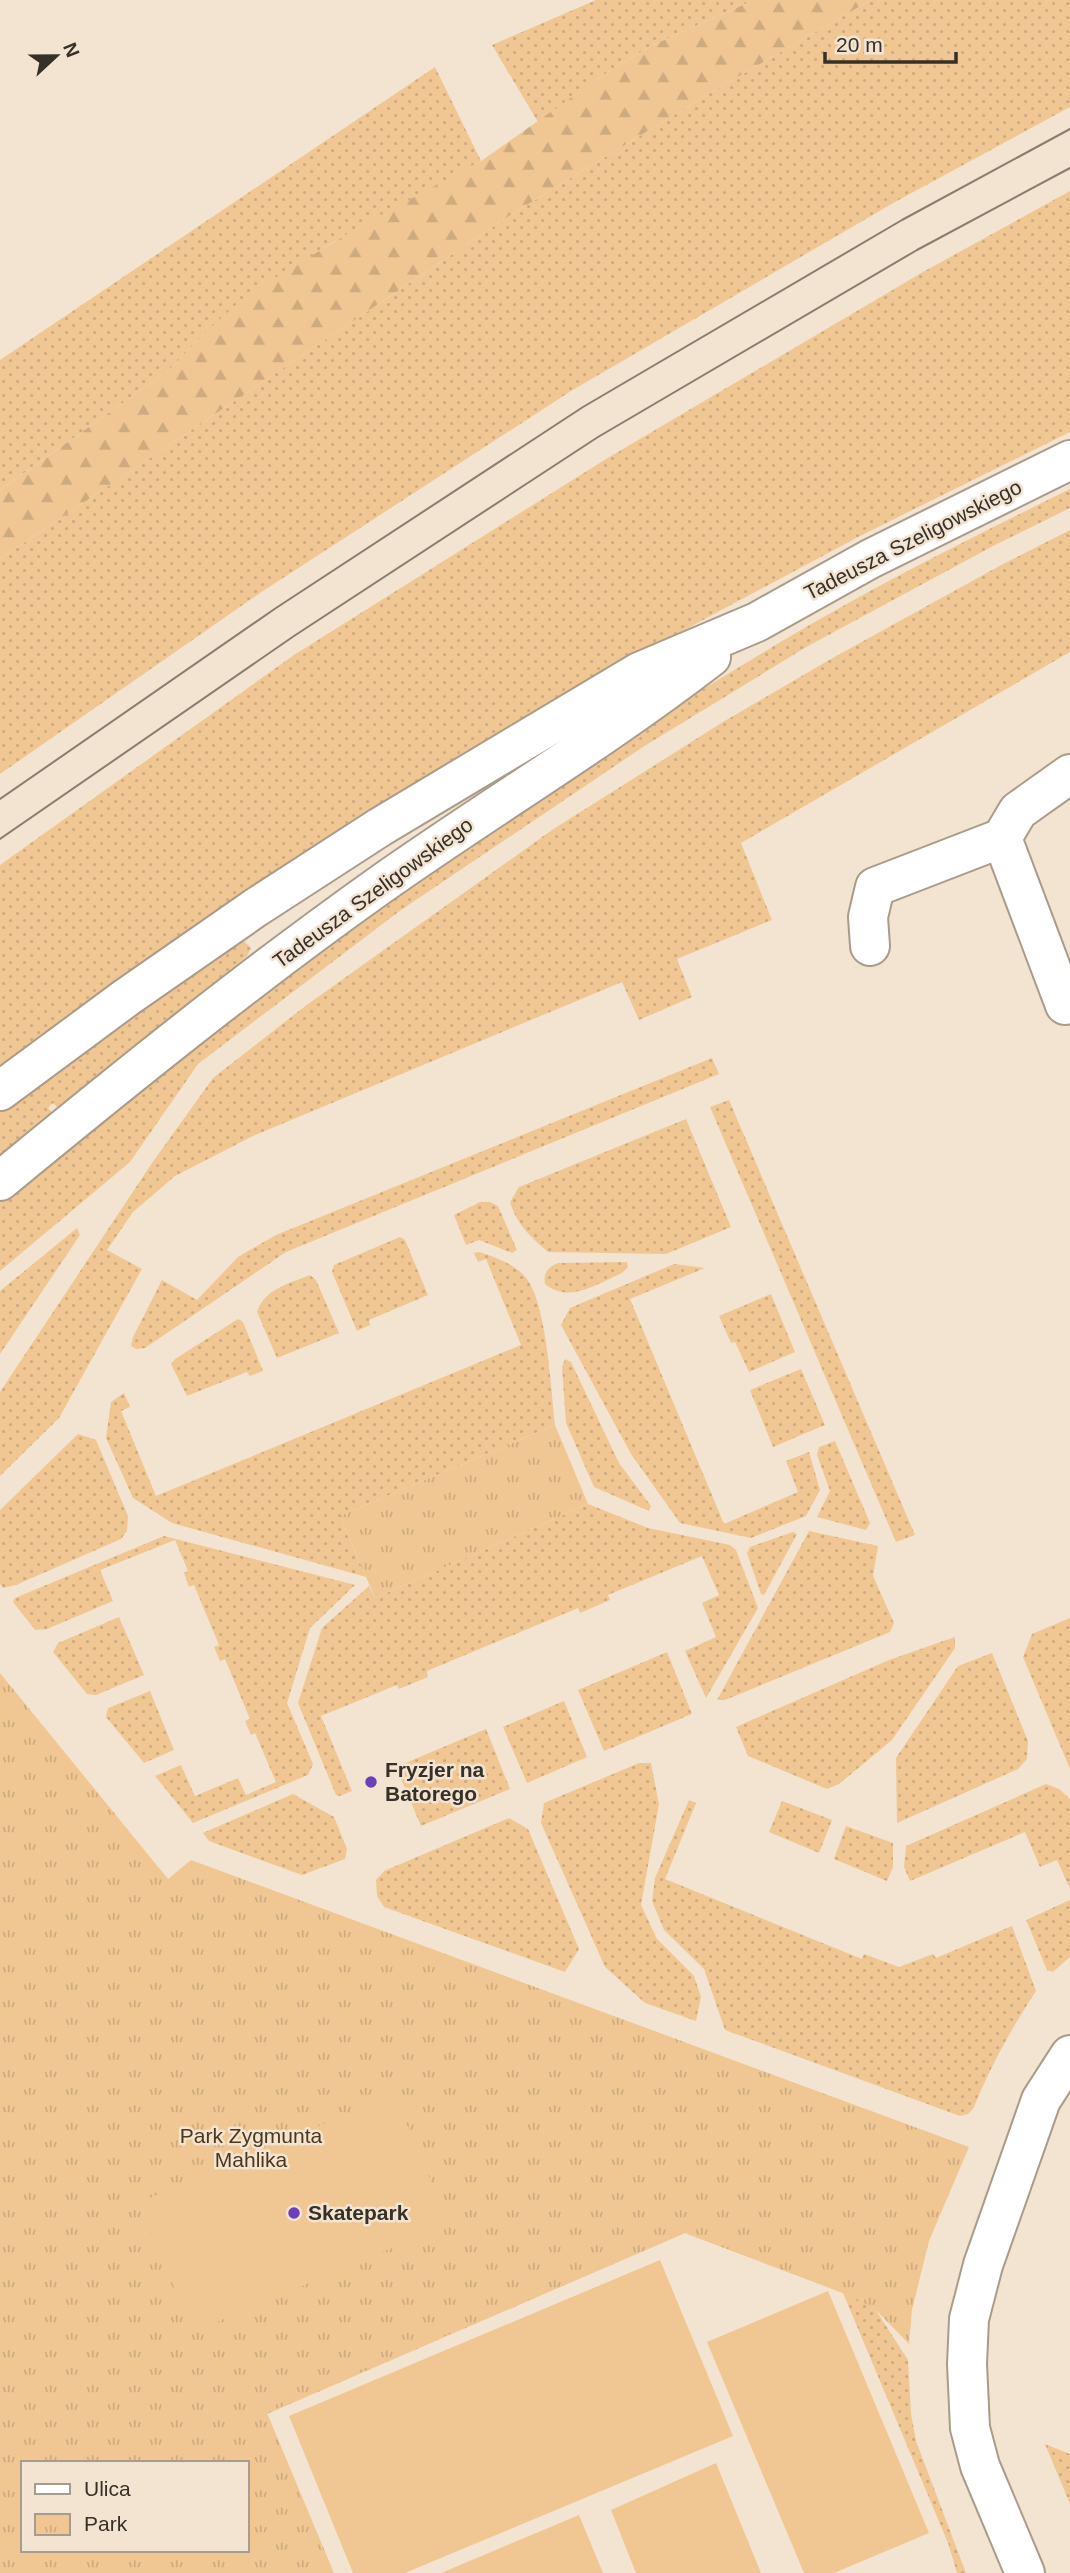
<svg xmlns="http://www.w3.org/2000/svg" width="1070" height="2573" viewBox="0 0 1070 2573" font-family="Arial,sans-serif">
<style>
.grass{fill:url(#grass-dots)}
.forest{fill:url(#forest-firs)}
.park{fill:url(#park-tufts);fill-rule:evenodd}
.pitch{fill:#f0c793}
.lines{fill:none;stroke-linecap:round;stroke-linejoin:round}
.street-casing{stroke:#aa9b8a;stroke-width:42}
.secondary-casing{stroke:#aa9b8a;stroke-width:42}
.street{stroke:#fff;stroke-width:38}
.secondary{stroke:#fff;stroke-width:38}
.tram{stroke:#877d71;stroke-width:2}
.poi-dot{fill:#6b40b9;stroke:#f3e4d1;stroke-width:2.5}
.labels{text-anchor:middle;stroke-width:5;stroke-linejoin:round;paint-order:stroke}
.street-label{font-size:21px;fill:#363029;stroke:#f3e4d1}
.poi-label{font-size:21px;font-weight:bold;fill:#363029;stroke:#f3e4d1;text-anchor:start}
.park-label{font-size:21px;fill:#4d371a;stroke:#f3e4d1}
</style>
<defs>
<pattern id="grass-dots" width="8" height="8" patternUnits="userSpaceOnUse" patternTransform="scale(1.75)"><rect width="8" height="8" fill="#f0c793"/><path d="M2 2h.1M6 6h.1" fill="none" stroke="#ceab7f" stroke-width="1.8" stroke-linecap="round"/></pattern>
<pattern id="forest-firs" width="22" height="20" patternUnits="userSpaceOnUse" patternTransform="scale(1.75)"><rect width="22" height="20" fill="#f0c793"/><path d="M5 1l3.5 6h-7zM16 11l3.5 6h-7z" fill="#ceab7f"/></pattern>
<pattern id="park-tufts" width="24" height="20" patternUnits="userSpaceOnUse" patternTransform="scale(1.75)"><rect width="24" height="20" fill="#f0c793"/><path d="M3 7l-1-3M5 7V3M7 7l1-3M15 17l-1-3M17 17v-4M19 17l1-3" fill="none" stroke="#ceab7f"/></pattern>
</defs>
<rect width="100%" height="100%" fill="#f3e4d1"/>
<!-- grass -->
<g class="grass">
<path d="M 596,0 L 754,0 L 653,45 L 615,67 L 538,122 L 492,45 Z"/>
<path d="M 871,0 L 1070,0 L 1070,107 L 895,202 L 571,391 L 263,591 L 0,774 L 0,559 L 509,216 L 708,94 Z"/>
<path d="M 435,67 L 481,161 L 330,244 L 209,329 L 168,371 L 0,490 L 0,360 Z"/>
<path d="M 1070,191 L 1070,432 L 860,536 L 630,659 L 0,1068 L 0,865 L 294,655 L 606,459 L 923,272 Z"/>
<path d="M 1070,489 L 1070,508 L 995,545 L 808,646 L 646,745 L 401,910 L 198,1064 L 130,1162 L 0,1271 L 0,1202 C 102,1118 202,1032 309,955 C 464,843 624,735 789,637 C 880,583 975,536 1070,489 Z"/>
<path d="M 1070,530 L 1070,652 L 741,843 L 772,920 L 677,959 L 692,997 L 639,1020 L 622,982 L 253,1136 L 175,1176 L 133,1212 L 107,1250 L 142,1269 L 59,1418 L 0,1476 L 0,1392 L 152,1163 L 213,1078 L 308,1004 L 552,830 L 723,722 L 829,660 L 1003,564 Z"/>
<path d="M 243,940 L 251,948 L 247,956 L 58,1108 L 53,1103 L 48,1108 L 53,1113 L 0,1156 L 0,1109 Z"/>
<path d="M 712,1058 L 719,1074 L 286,1252 L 145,1348 L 136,1349 L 131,1346 L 133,1337 L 162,1280 L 197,1300 L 238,1257 L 276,1235 Z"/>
<path d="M 729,1100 L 915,1535 L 896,1542 L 710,1107 Z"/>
<path d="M 686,1119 L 731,1227 L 666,1254 L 548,1252 C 530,1236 517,1225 510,1202 L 519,1187 Z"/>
<path d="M 480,1202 L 490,1202 L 498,1206 L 517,1250 L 512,1253 L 479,1240 L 466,1245 L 454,1215 Z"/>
<path d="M 77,1228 L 80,1235 L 0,1354 L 0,1291 Z"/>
<path d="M 400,1237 L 405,1240 L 428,1295 L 369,1320 L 370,1325 L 357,1331 L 332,1272 L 334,1265 Z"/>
<path d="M 479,1252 C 498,1258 518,1265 529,1282 C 547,1311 551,1390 555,1425 L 340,1516 L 366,1577 L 172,1523 L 133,1498 L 106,1438 L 111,1402 L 124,1393 L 130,1407 L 121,1411 L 156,1496 L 521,1345 L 486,1259 L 478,1262 L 474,1253 Z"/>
<path d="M 627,1262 L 628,1267 L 622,1273 C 597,1284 569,1304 545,1284 C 543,1273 548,1267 558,1263 Z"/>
<path d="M 674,1264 L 705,1268 L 630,1299 L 724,1524 L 798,1492 L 786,1461 L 809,1452 L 820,1490 L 806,1516 L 751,1538 L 680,1523 L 631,1454 L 561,1325 L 570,1308 Z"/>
<path d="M 310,1275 L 316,1280 L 339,1333 L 277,1358 L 257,1312 C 264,1289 290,1283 310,1275 Z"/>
<path d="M 771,1294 L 795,1352 L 749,1372 L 735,1342 L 731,1343 L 719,1316 Z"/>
<path d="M 238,1319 L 243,1322 L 263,1371 L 250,1376 L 247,1372 L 187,1396 L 171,1364 L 175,1359 Z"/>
<path d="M 565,1359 L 571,1362 L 619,1463 L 651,1506 L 649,1511 L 594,1487 L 566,1423 L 562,1367 Z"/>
<path d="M 801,1369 L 825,1425 L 773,1447 L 750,1390 Z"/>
<path d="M 78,1434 L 96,1440 L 128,1516 L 127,1531 L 121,1539 L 16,1585 L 3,1588 L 0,1584 L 0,1510 Z"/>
<path d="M 835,1441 L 870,1523 L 866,1530 L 817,1517 L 830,1491 L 817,1455 L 819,1447 Z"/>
<path d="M 588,1504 L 648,1528 L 730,1545 L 736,1550 L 758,1608 L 706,1698 L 685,1651 L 716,1637 L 702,1603 L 719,1595 L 702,1556 L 608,1595 L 610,1600 L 580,1613 L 578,1608 L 427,1671 L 428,1677 L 399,1689 L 397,1685 L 321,1716 L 352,1791 L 340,1796 L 336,1795 L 298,1703 L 322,1628 L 369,1586 L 375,1598 Z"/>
<path d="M 809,1531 L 878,1546 L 873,1576 L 894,1623 L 890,1632 L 725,1700 L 717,1700 Z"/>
<path d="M 793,1532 L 797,1534 L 764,1595 L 761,1594 L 747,1553 L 750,1547 Z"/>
<path d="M 164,1536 L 355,1585 L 310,1628 L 287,1703 L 313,1764 L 308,1775 L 193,1823 L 155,1776 L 181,1765 L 195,1796 L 238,1778 L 246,1795 L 276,1782 L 255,1733 L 251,1735 L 245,1721 L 250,1719 L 225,1659 L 220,1661 L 214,1647 L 219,1645 L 194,1585 L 189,1587 L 184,1573 L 188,1571 L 175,1540 L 100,1570 L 113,1601 L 47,1629 L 35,1630 L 13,1602 L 15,1598 Z"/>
<path d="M 119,1617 L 144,1675 L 96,1695 L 87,1694 L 53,1652 L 58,1643 Z"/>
<path d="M 1070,1618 L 1070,1769 L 1023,1657 L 1032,1634 Z"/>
<path d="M 955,1637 L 955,1648 L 892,1740 L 839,1784 L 827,1789 L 748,1756 L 736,1727 L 889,1660 Z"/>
<path d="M 667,1652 L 692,1714 L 604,1751 L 578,1690 Z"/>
<path d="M 992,1653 L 1028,1741 L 1027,1759 L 1018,1769 L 897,1823 L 896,1758 L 958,1666 Z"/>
<path d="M 150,1691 L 174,1750 L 144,1763 L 106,1717 L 108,1708 Z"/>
<path d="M 564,1701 L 587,1757 L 527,1783 L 503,1727 Z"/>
<path d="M 486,1729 L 510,1789 L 421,1826 L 396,1767 Z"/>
<path d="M 639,1763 L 651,1763 L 659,1804 L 641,1905 L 657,1939 L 694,1976 L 701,1997 L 696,2021 L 645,2003 L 605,1967 L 541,1823 L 544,1803 Z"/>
<path d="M 1046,1784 L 1059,1789 L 1070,1799 L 1070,1889 L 1057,1860 L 1040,1867 L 1025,1832 L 910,1881 L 904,1867 L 906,1846 Z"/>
<path d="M 293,1794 L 334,1817 L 347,1849 L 345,1859 L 302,1875 L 209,1841 L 203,1833 Z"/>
<path d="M 689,1800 L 696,1803 L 665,1879 L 862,1959 L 864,1954 L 899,1967 L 933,1954 L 936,1958 L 1012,1926 L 1036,1991 C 1011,2029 990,2067 973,2109 L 968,2114 L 960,2116 L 725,2030 L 704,1969 L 664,1930 L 652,1901 L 655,1878 Z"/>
<path d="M 782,1801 L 832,1820 L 819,1853 L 769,1832 Z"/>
<path d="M 509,1818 L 528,1829 L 579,1949 L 565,1972 L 384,1907 L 377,1896 L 376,1880 L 384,1871 Z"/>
<path d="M 846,1826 L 893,1843 L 893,1867 L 887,1881 L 834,1859 Z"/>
<path d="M 1070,1900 L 1070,1957 L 1053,1972 L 1047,1970 L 1026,1920 Z"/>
<path d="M 789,2175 L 908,2360 L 911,2414 L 916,2441 L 966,2573 L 957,2573 L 948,2543 L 843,2293 L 685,2233 L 267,2414 L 228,2416 Z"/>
<path d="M 1045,2444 L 1070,2454 L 1070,2504 Z"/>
</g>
<!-- forest -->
<path class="forest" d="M 754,0 L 871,0 L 708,94 L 509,216 L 0,559 L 0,490 L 168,371 L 209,329 L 248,294 L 364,224 L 481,161 L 615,67 L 653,45 Z"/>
<!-- park -->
<g class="park">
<path d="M 555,1425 L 588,1504 L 375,1598 L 340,1516 Z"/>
<path d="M 0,1673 L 168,1879 L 191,1860 L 969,2147 L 929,2241 L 912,2310 L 909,2344 L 873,2307 L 843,2293 L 685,2233 L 267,2413 L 334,2573 L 0,2573 ZM 23,2463 L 247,2463 L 247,2550 L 23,2550 Z"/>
</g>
<!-- pitch -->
<g class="pitch">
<path d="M 394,2094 L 449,2224 L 193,2332 L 138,2203 Z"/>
<path d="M 660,2260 L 733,2436 L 405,2573 L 353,2573 L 289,2416 Z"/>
<path d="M 828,2291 L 929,2533 L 834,2573 L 804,2573 L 707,2342 Z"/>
<path d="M 716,2463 L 761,2573 L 636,2573 L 611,2510 Z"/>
<path d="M 579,2515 L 603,2573 L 441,2573 Z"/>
</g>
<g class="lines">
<defs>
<g id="street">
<path d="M 870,946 L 868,917 L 875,887 L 1002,838"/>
<path d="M 1065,1005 L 1002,838 L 1018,811 L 1070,774"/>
<path d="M 1025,2573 L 980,2466 L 970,2428 L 967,2364 L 969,2319 L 983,2265 L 1041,2100 L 1070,2055"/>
</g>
<g id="secondary">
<path d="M 0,1091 L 127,997 L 255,908 L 380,827 L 639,672 L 757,622 L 870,559 L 1070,460"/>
<path d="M 0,1181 C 124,1079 249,978 380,885 C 489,808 605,739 711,657"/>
</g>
</defs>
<!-- street casing -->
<use href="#street" class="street-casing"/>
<!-- secondary casing -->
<use href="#secondary" class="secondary-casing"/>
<!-- street -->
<use href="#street" class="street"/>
<!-- secondary -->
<use href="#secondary" class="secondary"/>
<!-- tram -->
<g class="tram">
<path d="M 0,799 L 276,608 L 583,407 L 902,220 L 1070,129"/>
<path d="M 0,839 L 294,636 L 598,437 L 917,250 L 1070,168"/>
</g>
</g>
<!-- markers -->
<g class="poi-dot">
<circle cx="371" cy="1782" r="7"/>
<circle cx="294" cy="2213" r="7"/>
</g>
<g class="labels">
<!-- street labels -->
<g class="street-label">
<text transform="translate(913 540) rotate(-27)" y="7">Tadeusza Szeligowskiego</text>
<text transform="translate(373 893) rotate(-36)" y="7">Tadeusza Szeligowskiego</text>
</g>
<!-- poi labels -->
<g class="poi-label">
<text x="385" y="1777">Fryzjer na<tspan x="385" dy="24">Batorego</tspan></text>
<text x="308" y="2220">Skatepark</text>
</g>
<!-- park labels -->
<g class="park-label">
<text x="251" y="2143">Park Zygmunta<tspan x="251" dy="24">Mahlika</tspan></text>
</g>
</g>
<!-- legend -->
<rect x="21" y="2461" width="228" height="91" fill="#f3e4d1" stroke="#a79c8e" stroke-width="2"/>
<rect x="35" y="2484" width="35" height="10" fill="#ffffff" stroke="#a79c8e" stroke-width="2"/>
<text x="84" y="2496" font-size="21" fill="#363029">Ulica</text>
<rect x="35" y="2514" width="35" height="21" fill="url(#park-tufts)" stroke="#a79c8e" stroke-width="2"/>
<text x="84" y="2531" font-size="21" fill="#363029">Park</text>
<!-- north arrow -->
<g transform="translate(56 56) rotate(68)" stroke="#f3e4d1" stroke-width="5" paint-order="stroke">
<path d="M0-5L12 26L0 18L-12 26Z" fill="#363029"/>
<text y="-10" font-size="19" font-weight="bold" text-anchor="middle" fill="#363029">N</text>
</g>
<!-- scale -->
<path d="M825 52v10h131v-10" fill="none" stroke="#363029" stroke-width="3.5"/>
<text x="836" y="52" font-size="21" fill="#363029" stroke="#f3e4d1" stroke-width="5" paint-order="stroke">20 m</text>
</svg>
